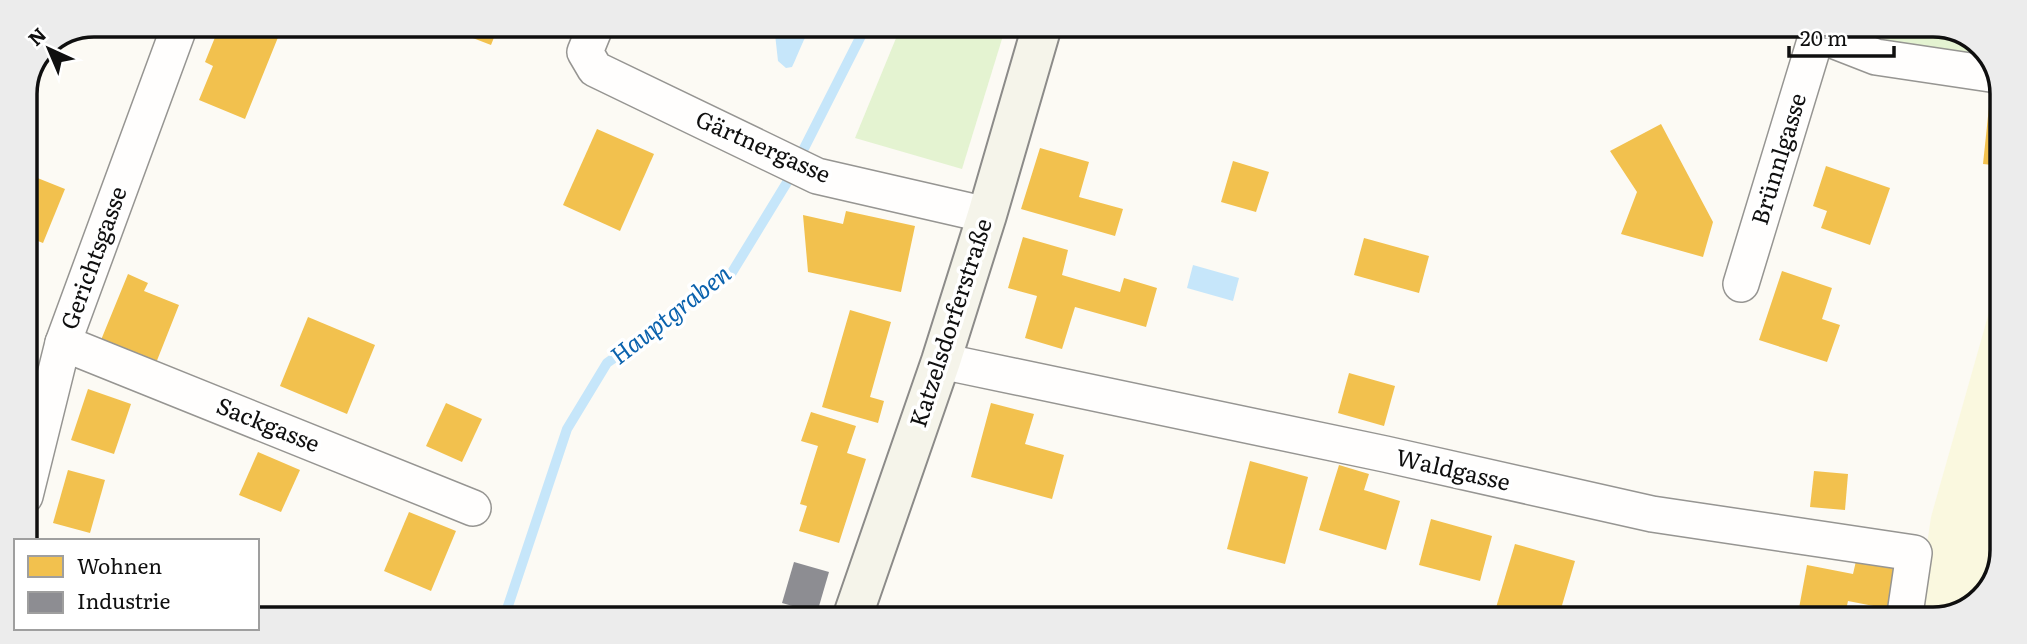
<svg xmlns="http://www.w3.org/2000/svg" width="2027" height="644" viewBox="0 0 2027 644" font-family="Literata,serif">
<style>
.farmland{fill:#faf8df}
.green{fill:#e4f3d1}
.water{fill:#c6e6fa}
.homes{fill:#f2c14e}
.industry{fill:#8d8d92}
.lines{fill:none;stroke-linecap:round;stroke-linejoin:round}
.stream{stroke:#c6e6fa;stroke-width:10}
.street-casing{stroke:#969592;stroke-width:38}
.secondary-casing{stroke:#8c8b89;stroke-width:42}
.street{stroke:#fffefd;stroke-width:35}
.secondary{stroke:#f5f4ea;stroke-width:38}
.labels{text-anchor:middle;stroke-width:7;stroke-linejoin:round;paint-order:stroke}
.street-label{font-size:23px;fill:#0f0f0f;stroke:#fff}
.water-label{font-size:24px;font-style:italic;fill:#0b62ad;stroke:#fff}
.rim{fill:none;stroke:#0f0f0f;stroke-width:3.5}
</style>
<rect width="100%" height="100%" fill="#fcfaf4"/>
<!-- farmland -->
<path class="farmland" d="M 1999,277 L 2001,277 L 2000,569 L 1975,605 L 1934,619 L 1916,619 L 1931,517 Z"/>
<!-- green -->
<g class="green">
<path d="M 901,26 L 1006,26 L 962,169 L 855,138 Z"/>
<path d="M 1859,27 L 1952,27 L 1988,51 L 1993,64 L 1892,48 L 1863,33 Z"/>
</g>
<!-- water -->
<g class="water">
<path d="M 774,25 L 813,25 C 803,38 799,53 792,67 L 786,68 L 778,61 Z"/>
<path d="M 1193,265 L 1239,278 L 1233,301 L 1187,288 Z"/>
</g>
<!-- homes -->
<g class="homes">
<path d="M 220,25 L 283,25 L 245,119 L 199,100 L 213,66 L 205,62 Z"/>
<path d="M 439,25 L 499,25 L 491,45 Z"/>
<path d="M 1989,107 L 2002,107 L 2002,166 L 1983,164 Z"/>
<path d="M 1661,124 L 1713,222 L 1703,257 L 1621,234 L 1637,192 L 1610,151 Z"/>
<path d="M 597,129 L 654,154 L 620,231 L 563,205 Z"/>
<path d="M 1040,148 L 1089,162 L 1079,197 L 1123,209 L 1115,236 L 1021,209 Z"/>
<path d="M 1233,161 L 1269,172 L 1256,212 L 1221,202 Z"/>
<path d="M 1826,166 L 1890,188 L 1870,245 L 1821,228 L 1827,211 L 1813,206 Z"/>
<path d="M 25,173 L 65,189 L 43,243 L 25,236 Z"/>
<path d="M 846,211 L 915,226 L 901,292 L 808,272 L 803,215 L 843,224 Z"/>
<path d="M 1023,237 L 1068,250 L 1062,275 L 1120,292 L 1124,278 L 1157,288 L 1146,327 L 1075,307 L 1062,349 L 1025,338 L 1037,296 L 1008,288 Z"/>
<path d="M 1364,238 L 1429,256 L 1419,293 L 1354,275 Z"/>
<path d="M 1782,271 L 1832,288 L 1822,319 L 1840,325 L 1827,362 L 1759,340 Z"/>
<path d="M 128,274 L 148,283 L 144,291 L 179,305 L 156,363 L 101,340 Z"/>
<path d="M 850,310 L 891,322 L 870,397 L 884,401 L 878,423 L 822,407 Z"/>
<path d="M 308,317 L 375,345 L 347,414 L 280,386 Z"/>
<path d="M 1349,373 L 1395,386 L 1384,426 L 1338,413 Z"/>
<path d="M 88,389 L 131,404 L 114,454 L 71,440 Z"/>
<path d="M 446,403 L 482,419 L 462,462 L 426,446 Z"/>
<path d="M 991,403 L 1034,414 L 1025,444 L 1064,455 L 1052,499 L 971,477 Z"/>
<path d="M 811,412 L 856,426 L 847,453 L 866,459 L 839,543 L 799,531 L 807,506 L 800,504 L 818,446 L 801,441 Z"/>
<path d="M 258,452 L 300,470 L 281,512 L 239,495 Z"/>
<path d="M 1250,461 L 1308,477 L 1285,564 L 1227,549 Z"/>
<path d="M 1339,465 L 1369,474 L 1364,490 L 1400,501 L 1386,550 L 1319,530 Z"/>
<path d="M 68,470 L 105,480 L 90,533 L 53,523 Z"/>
<path d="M 1814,471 L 1848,474 L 1845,510 L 1810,507 Z"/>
<path d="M 409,512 L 456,531 L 431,591 L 384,571 Z"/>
<path d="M 1431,519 L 1492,536 L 1480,581 L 1419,565 Z"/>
<path d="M 1515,544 L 1575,561 L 1558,619 L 1521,619 L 1495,611 Z"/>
<path d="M 1856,561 L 1897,569 L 1889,609 L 1848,601 L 1844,619 L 1797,619 L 1807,565 L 1853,574 Z"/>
</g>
<!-- industry -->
<path class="industry" d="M 794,562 L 829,572 L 817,613 L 782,603 Z"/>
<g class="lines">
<!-- stream -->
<path class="stream" d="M 504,618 L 567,429 L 607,363 L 731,274 L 786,184 L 866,26"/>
<defs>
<g id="street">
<path d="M 596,25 L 585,52 L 595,69 L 817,176 L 987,215"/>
<path d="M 1819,27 L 1817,34 L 1876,57 L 1997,75"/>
<path d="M 1741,284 L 1817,34"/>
<path d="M 63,343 L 473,508"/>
<path d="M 941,361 L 1385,454 L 1652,514 L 1914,553 L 1906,607"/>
<path d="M 25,496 L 63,343 L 180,25"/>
</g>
<path id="secondary" d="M 852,618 L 941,361 L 987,215 L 1042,26"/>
</defs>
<!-- street casing -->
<use href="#street" class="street-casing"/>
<!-- secondary casing -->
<use href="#secondary" class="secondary-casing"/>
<!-- street -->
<use href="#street" class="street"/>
<!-- secondary -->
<use href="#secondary" class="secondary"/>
</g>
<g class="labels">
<!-- street labels -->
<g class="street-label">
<text transform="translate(763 147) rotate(24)" y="8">Gärtnergasse</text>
<text transform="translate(1779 159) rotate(-73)" y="8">Brünnlgasse</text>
<text transform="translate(94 258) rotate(-70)" y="8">Gerichtsgasse</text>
<text transform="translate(951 323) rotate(-72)" y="8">Katzelsdorferstraße</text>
<text transform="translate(268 425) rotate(22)" y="8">Sackgasse</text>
<text transform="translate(1453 470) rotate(13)" y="8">Waldgasse</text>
</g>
<!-- water labels -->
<g class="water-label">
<text transform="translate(671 315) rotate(-38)" y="8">Hauptgraben</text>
</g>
</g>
<!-- crop -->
<path d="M0 0H2027V644H0ZM94 37H1933A57 57 0 0 1 1990 94V550A57 57 0 0 1 1933 607H94A57 57 0 0 1 37 550V94A57 57 0 0 1 94 37Z" fill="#ececec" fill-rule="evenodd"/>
<path class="rim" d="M94 37H1933A57 57 0 0 1 1990 94V550A57 57 0 0 1 1933 607H94A57 57 0 0 1 37 550V94A57 57 0 0 1 94 37Z"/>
<!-- legend -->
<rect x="14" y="539" width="245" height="91" fill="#ffffff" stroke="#9f9f9f" stroke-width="2"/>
<rect x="28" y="556" width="35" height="21" fill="#f2c14e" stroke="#9f9f9f" stroke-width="2"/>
<text x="77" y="574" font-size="21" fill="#0f0f0f">Wohnen</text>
<rect x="28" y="592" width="35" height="21" fill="#8d8d92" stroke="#9f9f9f" stroke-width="2"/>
<text x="77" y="609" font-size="21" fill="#0f0f0f">Industrie</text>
<!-- north arrow -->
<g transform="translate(49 49) rotate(316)" stroke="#ffffff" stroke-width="5" paint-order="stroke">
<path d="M0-5L12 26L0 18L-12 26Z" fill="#0f0f0f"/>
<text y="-10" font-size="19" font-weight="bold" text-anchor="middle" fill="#0f0f0f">N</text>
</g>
<!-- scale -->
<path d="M1789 46v10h105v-10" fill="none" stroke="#0f0f0f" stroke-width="3.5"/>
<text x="1800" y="46" font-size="21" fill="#0f0f0f" stroke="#ffffff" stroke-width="5" paint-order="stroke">20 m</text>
</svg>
